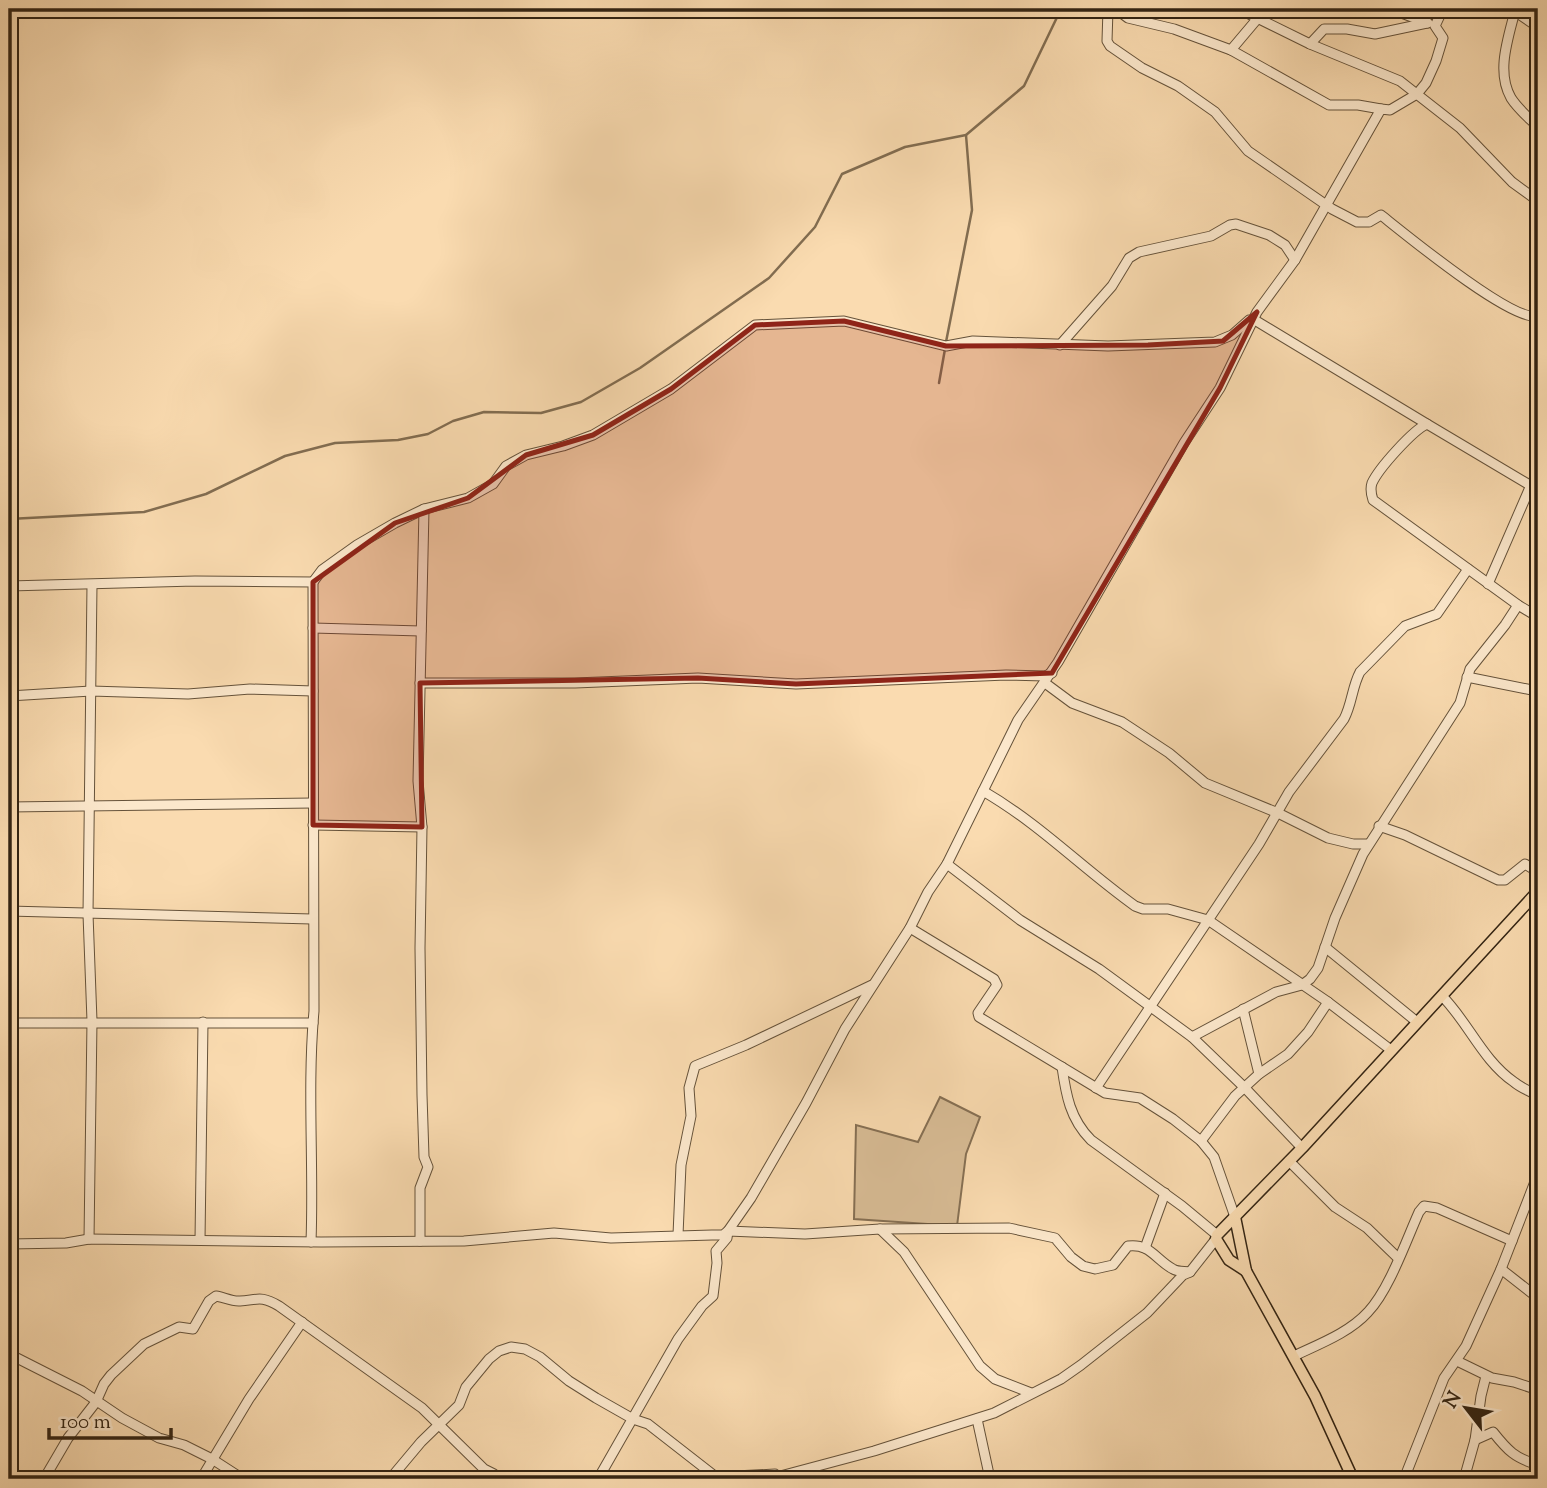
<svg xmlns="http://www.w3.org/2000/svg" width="1547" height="1488" viewBox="0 0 1547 1488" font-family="'Sorts Mill Goudy',serif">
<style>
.green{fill:#d8bc95;stroke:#867054;stroke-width:2}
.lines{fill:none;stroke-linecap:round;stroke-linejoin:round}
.stream{stroke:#826d51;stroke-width:2.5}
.minor-casing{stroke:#65523a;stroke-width:11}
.major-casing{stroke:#332413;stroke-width:13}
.minor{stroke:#fce8cc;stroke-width:9}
.major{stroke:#fadbb0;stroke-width:10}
.marked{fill:#8f2418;fill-opacity:0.2;stroke:#8f2418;stroke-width:5;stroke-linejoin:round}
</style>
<rect width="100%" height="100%" fill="#fadbb0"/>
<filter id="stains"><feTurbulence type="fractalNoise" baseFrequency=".00286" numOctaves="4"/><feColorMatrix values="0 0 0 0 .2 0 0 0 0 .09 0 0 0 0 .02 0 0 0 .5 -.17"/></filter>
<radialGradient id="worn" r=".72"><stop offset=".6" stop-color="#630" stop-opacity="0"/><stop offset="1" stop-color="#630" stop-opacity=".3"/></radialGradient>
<!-- green -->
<path class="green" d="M 940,1097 L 980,1117 L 966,1154 L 957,1226 L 854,1219 L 856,1125 L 918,1142 Z"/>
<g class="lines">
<!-- stream -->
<g class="stream">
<path d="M 946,342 L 972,210 L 966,135"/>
<path d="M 939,383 L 945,349"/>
<path d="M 9,519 L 144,512 L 206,494 L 285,456 L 335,443 L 398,440 L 428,434 L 453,421 L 484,412 L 541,413 L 581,402 L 640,368 L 769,278 L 815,227 L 842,174 L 905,147 L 966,135 L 1024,86 L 1061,9"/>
</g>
<defs>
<g id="minor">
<path d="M 1108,9 L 1107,41 L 1110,46 L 1142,68 L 1178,86 L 1215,112 L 1248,151 L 1332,209 L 1357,222 L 1369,222 L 1381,215 C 1405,234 1513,323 1538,316"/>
<path d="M 1116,9 L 1128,18 L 1174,29 L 1231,50 L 1329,105 L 1358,105 L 1381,109"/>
<path d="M 1239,9 L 1310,44 L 1400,81 L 1460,128 L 1512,182 L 1538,201"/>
<path d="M 1391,9 L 1428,23"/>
<path d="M 1513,10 L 1538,27"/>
<path d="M 1515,11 C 1508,39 1496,72 1511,98 C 1518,109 1529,118 1538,127"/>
<path d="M 1310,44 L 1324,29 L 1347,29 L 1375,34 L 1427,23"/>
<path d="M 1231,50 L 1258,18"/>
<path d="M 1253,319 L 1427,424"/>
<path d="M 1060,345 L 1112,286 L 1129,258 L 1139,252 L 1211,236 L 1230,225 L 1236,224 L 1269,235 L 1285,245 L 1295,260"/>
<path d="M 1538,490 L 1427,424 C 1413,430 1379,468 1372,483 C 1370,489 1371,494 1373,500 L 1518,605 L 1538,617"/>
<path d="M 313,582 L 322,570 L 357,545 L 395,523 L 424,509 L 468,498 L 493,484 L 506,466 L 526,455 L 563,446 L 593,435 L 671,389 L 755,325 L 844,321 L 946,346 L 973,341 L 1108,346 L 1215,342 L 1232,335 L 1249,320"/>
<path d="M 1488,584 L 1531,485 L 1538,473"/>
<path d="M 9,586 L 195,581 L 313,582 L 314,1011 C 307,1088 314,1165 311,1242"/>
<path d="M 313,628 L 421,631"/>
<path d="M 1467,677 L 1532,690 L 1538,697"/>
<path d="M 420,683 L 575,683 L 698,678 L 796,684 L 1006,675 L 1045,676 L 1052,673"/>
<path d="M 1045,683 L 1072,703 L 1122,722 L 1169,753 L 1205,783 L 1278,813 L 1328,838 L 1353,844 L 1368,844"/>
<path d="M 9,696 L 91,691 L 188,694 L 250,689 L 313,691"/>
<path d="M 983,791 C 1040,824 1083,869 1135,906 L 1143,909 L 1168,909 L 1208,920 L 1328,1002 L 1391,1050"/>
<path d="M 9,807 L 313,803"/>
<path d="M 313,825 L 422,827"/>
<path d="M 1379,826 L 1405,835 L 1498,880 L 1505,880 L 1525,864 L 1538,872"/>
<path d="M 947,864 L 1020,920 L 1099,969 L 1192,1037 L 1245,1088 L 1302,1148"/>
<path d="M 9,911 L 312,919"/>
<path d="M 910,928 L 994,979 L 997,985 L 978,1013 L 979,1017 L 1105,1093 L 1140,1098 L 1173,1119 L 1201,1141 L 1214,1157 L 1235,1217"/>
<path d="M 1325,947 L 1417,1022"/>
<path d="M 1442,996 C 1468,1022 1483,1061 1514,1082 C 1521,1088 1530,1091 1538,1096"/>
<path d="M 1243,1009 L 1259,1074"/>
<path d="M 9,1023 L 313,1023"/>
<path d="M 1192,1037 L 1276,992 L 1302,985 L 1310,979 L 1318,968 L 1335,918 L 1363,854 L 1460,703 L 1470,669 L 1505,625 L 1518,605"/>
<path d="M 1062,1067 C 1066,1095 1070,1119 1091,1140 L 1182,1206 L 1217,1235"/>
<path d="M 1096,1088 L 1259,844 L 1289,792 L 1344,719 C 1352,704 1352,687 1360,672 L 1405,626 L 1437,614 L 1468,569"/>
<path d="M 1201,1141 L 1235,1096 L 1259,1074 L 1288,1054 L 1308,1032 L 1328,1002"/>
<path d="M 1289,1161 L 1335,1207 L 1367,1228 L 1398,1258"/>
<path d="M 880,1229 L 904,1252 L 980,1366 L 995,1379 L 1031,1393"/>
<path d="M 678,1235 L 681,1165 L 691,1116 L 689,1088 L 695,1066 L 746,1045 L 872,985"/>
<path d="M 89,1239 L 92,1021 L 88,914 L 92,585"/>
<path d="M 200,1240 L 203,1022"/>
<path d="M 420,1241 L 420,1188 L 428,1167 L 424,1157 L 422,1095 L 420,948 L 422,827 L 418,781 L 424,509"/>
<path d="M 9,1244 L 66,1243 L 89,1239 L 321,1242 L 464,1241 L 554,1233 L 611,1238 L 712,1235 L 723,1235 L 728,1231 L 805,1234 L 880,1229 L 1009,1228 L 1055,1238 L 1071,1257 L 1083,1266 L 1095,1269 L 1113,1265 L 1128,1246 C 1150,1243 1156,1260 1173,1269 C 1177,1272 1185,1271 1190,1272"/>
<path d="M 1145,1248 L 1165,1193"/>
<path d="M 1501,1269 L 1538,1298"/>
<path d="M 9,1354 L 82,1391 L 122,1418 L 159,1438 L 184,1445 L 212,1459 L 243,1479"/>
<path d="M 1294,1356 C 1319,1344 1349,1333 1368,1312 C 1389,1290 1406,1241 1419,1212 L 1424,1206 L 1437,1208 L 1512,1241"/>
<path d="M 1457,1361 L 1492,1378 L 1514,1382 L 1538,1390"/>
<path d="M 977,1419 L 990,1479"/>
<path d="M 1475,1440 L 1493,1432 C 1508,1451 1515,1458 1538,1465"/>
<path d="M 44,1479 L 68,1438 L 96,1402 L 104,1384 L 111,1375 L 144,1344 L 179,1327 L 193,1329 L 209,1301 L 216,1296 C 223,1297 233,1302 240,1301 C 257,1300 261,1295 279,1306 L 422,1408 L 484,1469 L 494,1474 L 496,1479"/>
<path d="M 201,1479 L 249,1399 L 302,1322"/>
<path d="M 390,1479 L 421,1442 L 459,1405 L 466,1387 L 489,1359 L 499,1351 L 511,1347 L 525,1349 L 540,1357 L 569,1381 L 596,1398 L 633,1419 L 648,1424 L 716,1477 L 775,1474"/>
<path d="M 598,1479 L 678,1339 L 702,1306 L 713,1296 L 717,1263 L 716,1251 L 727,1238 L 728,1231 L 751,1198 L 806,1103 L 845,1029 L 910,928 L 928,892 L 947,864 L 1018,720 L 1058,662 L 1184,443 L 1220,388 L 1257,312 L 1295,260 L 1381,109 L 1390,110 L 1417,94 L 1426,83 L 1436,61 L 1443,38 L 1435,26 L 1443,9"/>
<path d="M 769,1479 L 874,1451 L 994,1413 L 1061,1379 L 1081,1365 L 1147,1313 L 1183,1275 L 1190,1272 L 1216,1239"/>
<path d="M 1404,1479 L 1444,1378 L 1466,1346 L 1501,1269 L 1538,1174"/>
<path d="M 1464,1479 L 1475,1440 L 1481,1396 L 1486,1376"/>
</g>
<g id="major">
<path d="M 1235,1217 L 1246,1271 L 1315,1396 L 1353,1479"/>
<path d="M 1246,1271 L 1229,1260 L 1216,1239 L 1217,1235 L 1302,1148 L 1538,891"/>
</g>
</defs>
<!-- minor casing -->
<use href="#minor" class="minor-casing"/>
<!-- major casing -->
<use href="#major" class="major-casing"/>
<!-- minor -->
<use href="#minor" class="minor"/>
<!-- major -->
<use href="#major" class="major"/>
</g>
<!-- marked area -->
<path class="marked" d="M 1257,312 L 1220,388 L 1052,673 L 796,684 L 698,678 L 420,683 L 422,827 L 313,825 L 313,582 L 395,523 L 468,498 L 526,455 L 593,435 L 671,389 L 755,325 L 844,321 L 946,346 L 1148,345 L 1223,341 Z"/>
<!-- margin -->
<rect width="1547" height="1488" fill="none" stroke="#fadbb0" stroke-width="35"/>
<rect x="10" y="10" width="1526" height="1467" fill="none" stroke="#332413" stroke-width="3.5"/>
<rect x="18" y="18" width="1512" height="1453" fill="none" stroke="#332413" stroke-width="2"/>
<!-- north arrow -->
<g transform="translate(1466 1408) rotate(301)" stroke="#fce8cc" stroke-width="5" paint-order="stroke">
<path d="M0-5L12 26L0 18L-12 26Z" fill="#332413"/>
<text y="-10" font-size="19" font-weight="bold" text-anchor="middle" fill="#332413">N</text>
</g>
<!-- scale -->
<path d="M49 1428v10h122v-10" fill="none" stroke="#332413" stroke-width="3.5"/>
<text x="60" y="1428" font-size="21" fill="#332413" stroke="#fce8cc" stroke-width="5" paint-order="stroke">100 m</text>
<rect width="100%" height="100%" filter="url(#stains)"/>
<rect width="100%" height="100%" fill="url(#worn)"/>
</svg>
